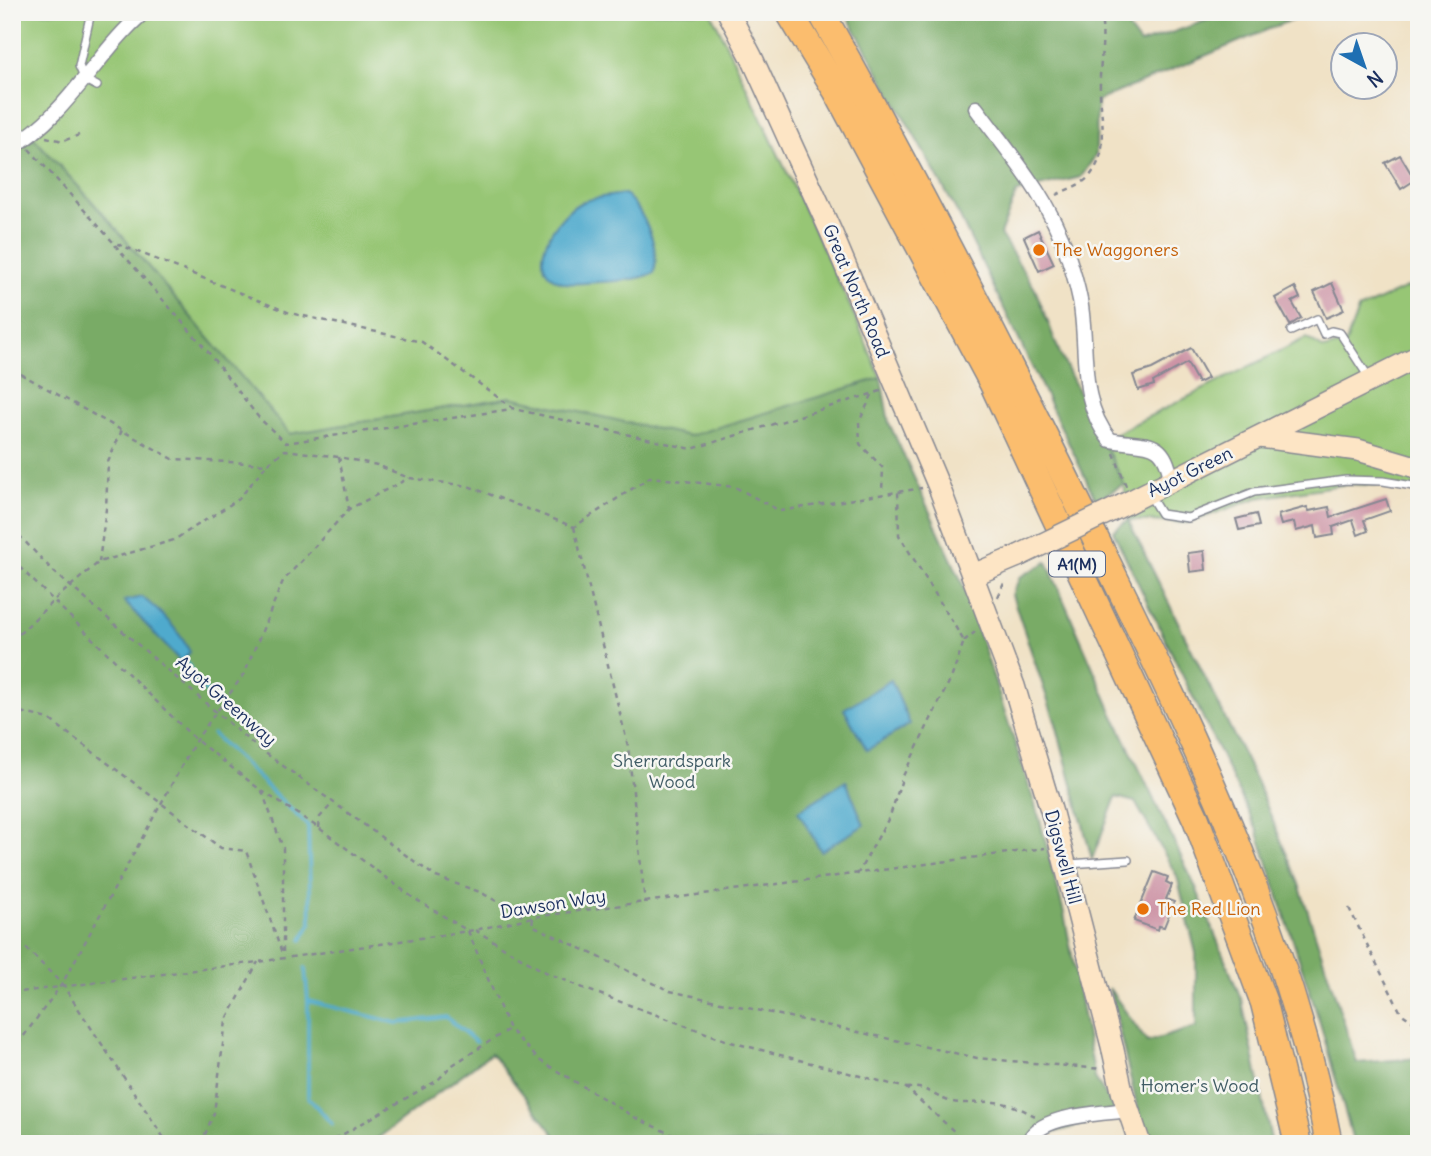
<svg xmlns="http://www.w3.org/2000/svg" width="1431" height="1156" viewBox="0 0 1431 1156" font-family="Delius,sans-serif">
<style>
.green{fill:#97c675;stroke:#597a6a;stroke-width:2}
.forest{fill:#79ab66;stroke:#4a6d62;stroke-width:2}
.water{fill:#4faacd;stroke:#356c96;stroke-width:2}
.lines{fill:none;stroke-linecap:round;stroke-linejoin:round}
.stream{stroke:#4faacd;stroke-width:3.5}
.building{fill:#cd94a6}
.lane-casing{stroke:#868892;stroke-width:10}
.street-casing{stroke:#868892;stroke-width:17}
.secondary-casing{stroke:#868892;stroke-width:24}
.highway-casing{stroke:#868892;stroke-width:29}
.path{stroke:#868892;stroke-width:2.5;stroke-dasharray:5 5;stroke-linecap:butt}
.lane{stroke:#fff;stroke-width:7}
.street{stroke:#fff;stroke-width:14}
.secondary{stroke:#fde5c5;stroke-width:21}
.highway{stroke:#fbbd6e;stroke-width:26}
.secondary-bridge-casing{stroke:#868892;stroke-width:24;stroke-linecap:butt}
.secondary-bridge{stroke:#fde5c5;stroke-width:21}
.food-dot{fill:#e8710a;stroke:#f6f6f2;stroke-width:2.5}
.labels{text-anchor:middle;stroke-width:5;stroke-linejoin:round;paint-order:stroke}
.shield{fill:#f6f6f2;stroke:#5d6b8a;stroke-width:2}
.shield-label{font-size:16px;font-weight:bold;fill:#1b2f5e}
.food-label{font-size:18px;fill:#c56008;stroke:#f6f6f2;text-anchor:start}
.street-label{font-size:18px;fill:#1b2f5e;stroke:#f6f6f2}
.park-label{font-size:18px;fill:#405c65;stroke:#f6f6f2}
</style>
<rect width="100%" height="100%" fill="#f6f6f2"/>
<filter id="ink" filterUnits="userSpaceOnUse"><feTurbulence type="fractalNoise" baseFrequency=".0143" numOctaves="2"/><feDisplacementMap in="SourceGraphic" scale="14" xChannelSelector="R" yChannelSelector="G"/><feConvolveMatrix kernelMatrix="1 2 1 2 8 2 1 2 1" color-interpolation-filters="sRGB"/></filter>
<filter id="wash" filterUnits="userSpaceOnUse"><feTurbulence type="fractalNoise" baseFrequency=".00686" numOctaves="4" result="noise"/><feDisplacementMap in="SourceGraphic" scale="28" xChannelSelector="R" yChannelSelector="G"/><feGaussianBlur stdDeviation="1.57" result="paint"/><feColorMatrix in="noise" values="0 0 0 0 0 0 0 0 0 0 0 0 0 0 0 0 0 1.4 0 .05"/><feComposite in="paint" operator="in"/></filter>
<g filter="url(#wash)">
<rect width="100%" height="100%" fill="#f0e2c6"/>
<!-- green -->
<g class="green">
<path d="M 12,12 L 711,12 L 851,308 L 881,378 L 689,437 L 511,397 L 290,434 L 106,217 L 34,138 L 19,128 L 12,131 Z"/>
<path d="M 1419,282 L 1419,491 L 1382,485 L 1347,484 L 1257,498 L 1188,523 L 1128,520 L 1124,484 L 1102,440 L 1306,338 L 1324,349 L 1346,343 L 1358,310 Z"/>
</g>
<!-- forest -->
<g class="forest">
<path d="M 845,12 L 1116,12 L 1140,44 L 1230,12 L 1310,12 L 1097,101 L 1096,155 L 1081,177 L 1017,192 L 1000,234 L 1035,289 L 1061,356 L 1124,484 L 1096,500 L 960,217 Z"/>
<path d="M 34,138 L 106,217 L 290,434 L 511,397 L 689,436 L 881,378 L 889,423 L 961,580 L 998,691 L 1039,817 L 1064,913 L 1095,1078 L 1118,1114 L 1039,1137 L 1036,1144 L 562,1144 L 491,1053 L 370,1144 L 12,1144 L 12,151 Z"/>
<path d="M 1128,520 L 1257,783 L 1298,881 L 1357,1063 L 1419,1058 L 1419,1144 L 1354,1144 L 1320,1023 L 1257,830 L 1113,531 Z"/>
<path d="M 1047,562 L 1113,714 L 1196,888 L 1242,1001 L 1272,1144 L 1150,1144 L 1140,1118 L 1109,988 L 1147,1042 L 1196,1027 L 1196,953 L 1177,876 L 1135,802 L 1116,797 L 1092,859 L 1056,724 L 1012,595 L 1020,577 Z"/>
</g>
<!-- water -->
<g class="water">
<path d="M 625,194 C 643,210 661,247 654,273 C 638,280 618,281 600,282 C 589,282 573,286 562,282 C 520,269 557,213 582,202 C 594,197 611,196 625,194 Z"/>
<path d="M 142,597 C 162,613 178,629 190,652 L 181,662 L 124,601 Z"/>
<path d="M 891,680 L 910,724 L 867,750 L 844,709 Z"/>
<path d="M 846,781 L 864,825 L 821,851 L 798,811 Z"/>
</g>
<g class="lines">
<!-- stream -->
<g class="stream">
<path d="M 186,660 L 194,677 L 212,699"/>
<path d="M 213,734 L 308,826 L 311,923 L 302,940"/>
<path d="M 305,968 L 308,1001 L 308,1097 L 332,1124"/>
<path d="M 308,1001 L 397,1023 L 446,1017 L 476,1042"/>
</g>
</g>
<g id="blocks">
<!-- building -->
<g class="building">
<path d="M 1400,155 L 1415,180 L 1401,189 L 1385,163 Z"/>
<path d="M 1038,230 L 1054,264 L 1039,271 L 1024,237 Z"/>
<path d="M 1332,283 L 1344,310 L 1326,318 L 1314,292 Z"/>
<path d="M 1295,287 L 1300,298 L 1292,302 L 1301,318 L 1290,325 L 1275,298 Z"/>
<path d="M 1191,348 L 1208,378 L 1198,383 L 1187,363 L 1153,382 L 1154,385 L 1138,390 L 1133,375 L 1152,369 Z"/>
<path d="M 1386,499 L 1390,511 L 1364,520 L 1368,531 L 1358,535 L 1353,520 L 1333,527 L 1334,535 L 1317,538 L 1315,526 L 1296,531 L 1294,522 L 1281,525 L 1278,515 L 1307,507 L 1309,511 L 1329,507 L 1331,517 Z"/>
<path d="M 1256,514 L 1259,526 L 1239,530 L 1236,519 Z"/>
<path d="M 1204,551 L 1206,570 L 1190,572 L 1188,553 Z"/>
<path d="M 1154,872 L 1168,877 L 1166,882 L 1172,885 L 1166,899 L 1174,902 L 1164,927 L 1159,926 L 1158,930 L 1134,921 Z"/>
</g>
</g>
</g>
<g filter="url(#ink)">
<use href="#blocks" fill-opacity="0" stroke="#868892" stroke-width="2"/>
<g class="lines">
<defs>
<g id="lane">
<path d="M 91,12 L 79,66 L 85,80 L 97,86"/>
<path d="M 1291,331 L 1317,319 L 1324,334 L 1331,331 L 1340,333 L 1370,379"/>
<path d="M 1150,496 L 1161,514 L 1188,518 L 1254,492 L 1346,480 L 1383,481 L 1419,487"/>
<path d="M 1069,864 L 1128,860"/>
</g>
<g id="street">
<path d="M 976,108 C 1010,154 1049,198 1067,253 C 1072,268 1077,285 1080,300 C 1089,347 1077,400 1110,440 C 1144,447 1164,436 1171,479"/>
<path d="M 12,147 C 69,114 96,53 144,12"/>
<path d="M 1028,1144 C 1036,1114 1101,1114 1128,1110"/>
</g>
<g id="secondary">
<path d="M 728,12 L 751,56 L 832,234 L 939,487 L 1014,686 L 1052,813 L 1113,1050"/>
<path d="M 1260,437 L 1358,450 L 1419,468"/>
<path d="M 1123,505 L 1419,356"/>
<path d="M 973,575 L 1018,556"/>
<path d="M 1122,1091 L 1140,1144"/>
</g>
<g id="highway">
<path d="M 789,12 L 836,90 L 993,384 L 1196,819 L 1264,1003 L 1298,1144"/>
<path d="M 821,12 C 921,191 1014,372 1104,556 C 1197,745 1289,935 1329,1144"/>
</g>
</defs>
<!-- lane casing -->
<use href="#lane" class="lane-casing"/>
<!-- street casing -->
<use href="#street" class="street-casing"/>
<!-- secondary casing -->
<use href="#secondary" class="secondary-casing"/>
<!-- highway casing -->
<use href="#highway" class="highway-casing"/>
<!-- path -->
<g class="path">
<path d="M 46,137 L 63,141 L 79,135"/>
<path d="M 29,149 L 113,242 L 290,313 L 422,342 L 514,409 L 692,449 L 881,391"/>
<path d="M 1056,195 C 1069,188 1084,185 1092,173 C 1110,148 1100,116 1100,88 C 1099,62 1106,38 1100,12"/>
<path d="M 115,245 L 205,348 L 259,418 L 286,443 L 512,409"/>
<path d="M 12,369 L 173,459 L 267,464 L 285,450 L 339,457 L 377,465 L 409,478 L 468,486 L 574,527 L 650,477 L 735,487 L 780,511 L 922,488"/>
<path d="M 872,395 L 859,422 L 860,444 L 883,468 L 882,492"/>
<path d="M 1114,453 L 1126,486"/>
<path d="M 339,457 L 349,509"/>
<path d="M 574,527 L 628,746 L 645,903"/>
<path d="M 12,528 L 53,571 L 253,744 L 436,877 L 480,892 L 527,918"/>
<path d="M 12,560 L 196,740 L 262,791 L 319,828 L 412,897 L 468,931 L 509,1029 L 539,1060 L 636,1118 L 692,1144"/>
<path d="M 99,562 L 106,509 L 108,462 L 122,430"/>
<path d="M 998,597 L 1005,581"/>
<path d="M 12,641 L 53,601 L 99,562 L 174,540 L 239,499 L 267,464"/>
<path d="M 964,641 L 975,632"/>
<path d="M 12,710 L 49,719 L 221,848 L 246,851 L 283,956"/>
<path d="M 262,791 L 283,848 L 283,952"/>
<path d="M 319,828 L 320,817 L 333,803"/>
<path d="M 857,875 L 890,816 L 903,776 L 952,676 L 964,641 L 899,535 L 898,490"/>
<path d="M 1349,908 L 1401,1013 L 1419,1026"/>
<path d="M 533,918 L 532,925 L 670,991 L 977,1058 L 1102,1069"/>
<path d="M 475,930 L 543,971 L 588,990 L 731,1042 L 906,1088 L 956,1133 L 956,1144"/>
<path d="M 12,934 L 62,984 L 168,1144"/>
<path d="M 12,993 L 258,962 L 475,930 L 533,917 L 1045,848"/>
<path d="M 12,1052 L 62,984 L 196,740 L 244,674 L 283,581 L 349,509 L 409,478"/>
<path d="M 906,1088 C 928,1086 927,1093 946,1100 C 962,1106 978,1101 994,1102 C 1009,1103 1022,1109 1035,1116"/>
<path d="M 201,1144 L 214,1113 L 226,1021 L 258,962"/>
<path d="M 326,1144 L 438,1080 L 451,1066 L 509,1029"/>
</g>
<!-- lane -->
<use href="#lane" class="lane"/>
<!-- street -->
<use href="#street" class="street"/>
<!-- secondary -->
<use href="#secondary" class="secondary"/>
<!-- highway -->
<use href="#highway" class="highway"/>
<defs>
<g id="secondary-bridge">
<path d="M 1018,556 L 1123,505"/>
<path d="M 1113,1050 L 1122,1091"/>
</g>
</defs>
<!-- secondary-bridge casing -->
<use href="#secondary-bridge" class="secondary-bridge-casing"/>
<!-- secondary-bridge -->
<use href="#secondary-bridge" class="secondary-bridge"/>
</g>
</g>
<!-- markers -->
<g class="food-dot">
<circle cx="1039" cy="250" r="7"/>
<circle cx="1143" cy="909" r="7"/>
</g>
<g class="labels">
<!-- shield labels -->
<rect class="shield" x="1049" y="551.5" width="56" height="25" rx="5"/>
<g class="shield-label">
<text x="1077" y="570">A1(M)</text>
</g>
<!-- food labels -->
<g class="food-label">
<text x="1053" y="256">The Waggoners</text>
<text x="1157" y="915">The Red Lion</text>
</g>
<!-- street labels -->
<g class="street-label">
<text transform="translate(856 291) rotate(67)" y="6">Great North Road</text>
<text transform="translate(1190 472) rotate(-26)" y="6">Ayot Green</text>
<text transform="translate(226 701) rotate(41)" y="6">Ayot Greenway</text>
<text transform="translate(1063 857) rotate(75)" y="6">Digswell Hill</text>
<text transform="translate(553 904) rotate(-9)" y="6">Dawson Way</text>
</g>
<!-- park labels -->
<g class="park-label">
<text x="672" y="767">Sherrardspark<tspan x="672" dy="21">Wood</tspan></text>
<text x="1200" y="1092">Homer's Wood</text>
</g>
</g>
<!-- margin -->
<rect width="1431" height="1156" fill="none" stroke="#f6f6f2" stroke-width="42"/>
<!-- north arrow -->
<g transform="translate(1364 66) rotate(140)"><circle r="33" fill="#f6f6f2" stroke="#9ea6b7" stroke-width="2"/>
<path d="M0-5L12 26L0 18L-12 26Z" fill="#1f6fb2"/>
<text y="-10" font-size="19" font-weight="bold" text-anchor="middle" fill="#1b2f5e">N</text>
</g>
</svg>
